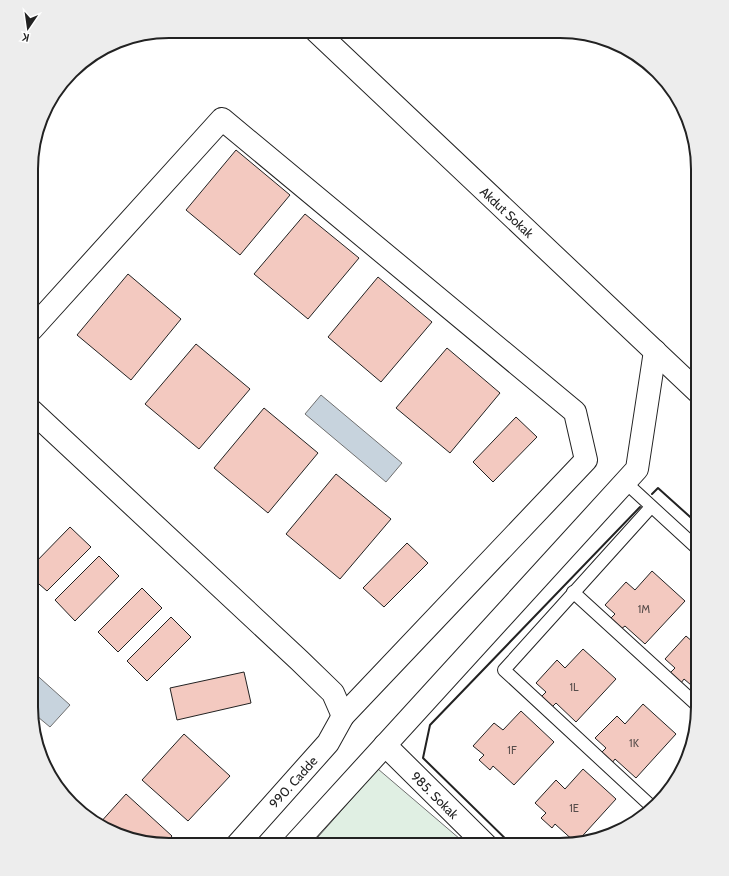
<svg xmlns="http://www.w3.org/2000/svg" width="729" height="876" viewBox="0 0 729 876" font-family="Cabin,sans-serif">
<style>
.green{fill:#e0efe3;stroke:#6f6f6f}
.water{fill:#c7d3dd;stroke:#6f6f6f}
.building{fill:#f3c9c0;stroke:#222}
.lines{fill:none;stroke-linecap:round;stroke-linejoin:round}
.lane-casing{stroke:#222;stroke-width:14}
.street-casing{stroke:#222;stroke-width:24}
.secondary-casing{stroke:#222;stroke-width:24}
.lane{stroke:#fff;stroke-width:12}
.street{stroke:#fff;stroke-width:22}
.secondary{stroke:#fff;stroke-width:22}
.wall{stroke:#222;stroke-width:2}
.labels{text-anchor:middle;stroke-width:3;stroke-linejoin:round;paint-order:stroke}
.number-label{font-size:11px;fill:#564c4a}
.street-label{font-size:13px;fill:#222;stroke:#fff}
.rim{fill:none;stroke:#222;stroke-width:2}
</style>
<rect width="100%" height="100%" fill="#fff"/>
<!-- green -->
<path class="green" d="M 378,769 L 467,845 L 311,845 Z"/>
<!-- water -->
<g class="water">
<path d="M 321,395 L 402,463 L 386,482 L 305,414 Z"/>
<path d="M 31,670 L 70,705 L 50,727 L 32,712 L 31,708 Z"/>
</g>
<!-- building -->
<g class="building">
<path d="M 236,150 L 290,195 L 240,255 L 186,210 Z"/>
<path d="M 305,214 L 359,258 L 308,319 L 254,274 Z"/>
<path d="M 128,274 L 181,319 L 131,380 L 77,335 Z"/>
<path d="M 378,277 L 432,322 L 381,382 L 328,337 Z"/>
<path d="M 196,344 L 250,389 L 199,449 L 145,404 Z"/>
<path d="M 447,348 L 500,393 L 450,453 L 396,408 Z"/>
<path d="M 264,408 L 318,453 L 268,513 L 214,468 Z"/>
<path d="M 516,417 L 537,437 L 493,482 L 473,462 Z"/>
<path d="M 336,474 L 391,519 L 340,579 L 286,534 Z"/>
<path d="M 70,527 L 91,547 L 47,591 L 31,577 L 31,567 Z"/>
<path d="M 407,543 L 428,563 L 384,607 L 363,588 Z"/>
<path d="M 99,556 L 119,576 L 75,621 L 55,600 Z"/>
<path d="M 652,571 L 685,601 L 645,644 L 625,626 L 621,629 L 610,619 L 615,614 L 605,605 L 626,582 L 635,590 Z"/>
<path d="M 142,588 L 162,608 L 118,652 L 98,632 Z"/>
<path d="M 171,617 L 191,637 L 147,681 L 127,661 Z"/>
<path d="M 686,636 L 694,643 L 698,640 L 698,691 L 684,679 L 681,683 L 670,673 L 675,668 L 665,659 Z"/>
<path d="M 583,649 L 616,679 L 576,722 L 556,703 L 552,707 L 541,697 L 546,692 L 536,683 L 557,660 L 565,668 Z"/>
<path d="M 244,672 L 251,703 L 177,720 L 170,688 Z"/>
<path d="M 643,704 L 676,734 L 636,778 L 615,759 L 612,763 L 601,753 L 606,748 L 595,738 L 617,716 L 625,724 Z"/>
<path d="M 521,711 L 554,742 L 514,785 L 493,766 L 490,770 L 479,760 L 484,755 L 473,746 L 494,723 L 503,730 Z"/>
<path d="M 184,734 L 230,776 L 188,821 L 142,780 Z"/>
<path d="M 583,769 L 616,799 L 576,843 L 555,824 L 552,828 L 541,818 L 546,813 L 535,803 L 556,780 L 565,789 Z"/>
<path d="M 678,774 L 675,784 L 660,798 L 658,796 Z"/>
<path d="M 126,794 L 172,836 L 164,845 L 159,845 L 99,824 Z"/>
</g>
<g class="lines">
<defs>
<g id="lane">
<path d="M 625,482 L 698,549"/>
<path d="M 651,507 L 504,670 L 651,806"/>
<path d="M 573,592 L 698,706"/>
</g>
<g id="street">
<path d="M 32,329 L 222,119 L 575,412 L 586,460 L 343,716 L 328,743 L 237,845"/>
<path d="M 32,411 L 299,660 L 333,693 L 343,716"/>
<path d="M 385,745 L 486,845"/>
<path d="M 294,845 L 637,469 L 655,351"/>
</g>
<path id="secondary" d="M 316,31 L 698,392"/>
</defs>
<!-- lane casing -->
<use href="#lane" class="lane-casing"/>
<!-- street casing -->
<use href="#street" class="street-casing"/>
<!-- secondary casing -->
<use href="#secondary" class="secondary-casing"/>
<!-- lane -->
<use href="#lane" class="lane"/>
<!-- street -->
<use href="#street" class="street"/>
<!-- secondary -->
<use href="#secondary" class="secondary"/>
<!-- wall -->
<g class="wall">
<path d="M 652,494 L 658,488 L 698,524"/>
<path d="M 512,845 L 423,758 L 430,725 L 640,507"/>
</g>
</g>
<g class="labels">
<!-- number labels -->
<g class="number-label">
<text x="644" y="613">1M</text>
<text x="574" y="691">1L</text>
<text x="634" y="747">1K</text>
<text x="512" y="754">1F</text>
<text x="574" y="812">1E</text>
</g>
<!-- street labels -->
<g class="street-label">
<text transform="translate(507 212) rotate(43)" y="5">Akdut Sokak</text>
<text transform="translate(293 782) rotate(-48)" y="5">990. Cadde</text>
<text transform="translate(435 795) rotate(45)" y="5">985. Sokak</text>
</g>
</g>
<!-- crop -->
<path d="M0 0H729V876H0ZM169 38H560A131 131 0 0 1 691 169V707A131 131 0 0 1 560 838H169A131 131 0 0 1 38 707V169A131 131 0 0 1 169 38Z" fill="#ededed" fill-rule="evenodd"/>
<path class="rim" d="M169 38H560A131 131 0 0 1 691 169V707A131 131 0 0 1 560 838H169A131 131 0 0 1 38 707V169A131 131 0 0 1 169 38Z"/>
<!-- north arrow -->
<g transform="translate(28 28) rotate(193)" stroke="#ffffff" stroke-width="3" paint-order="stroke">
<path d="M0-3L7 15L0 10L-7 15Z" fill="#222222"/>
<text y="-6" font-size="11" font-weight="bold" text-anchor="middle" fill="#222222">K</text>
</g>
</svg>
